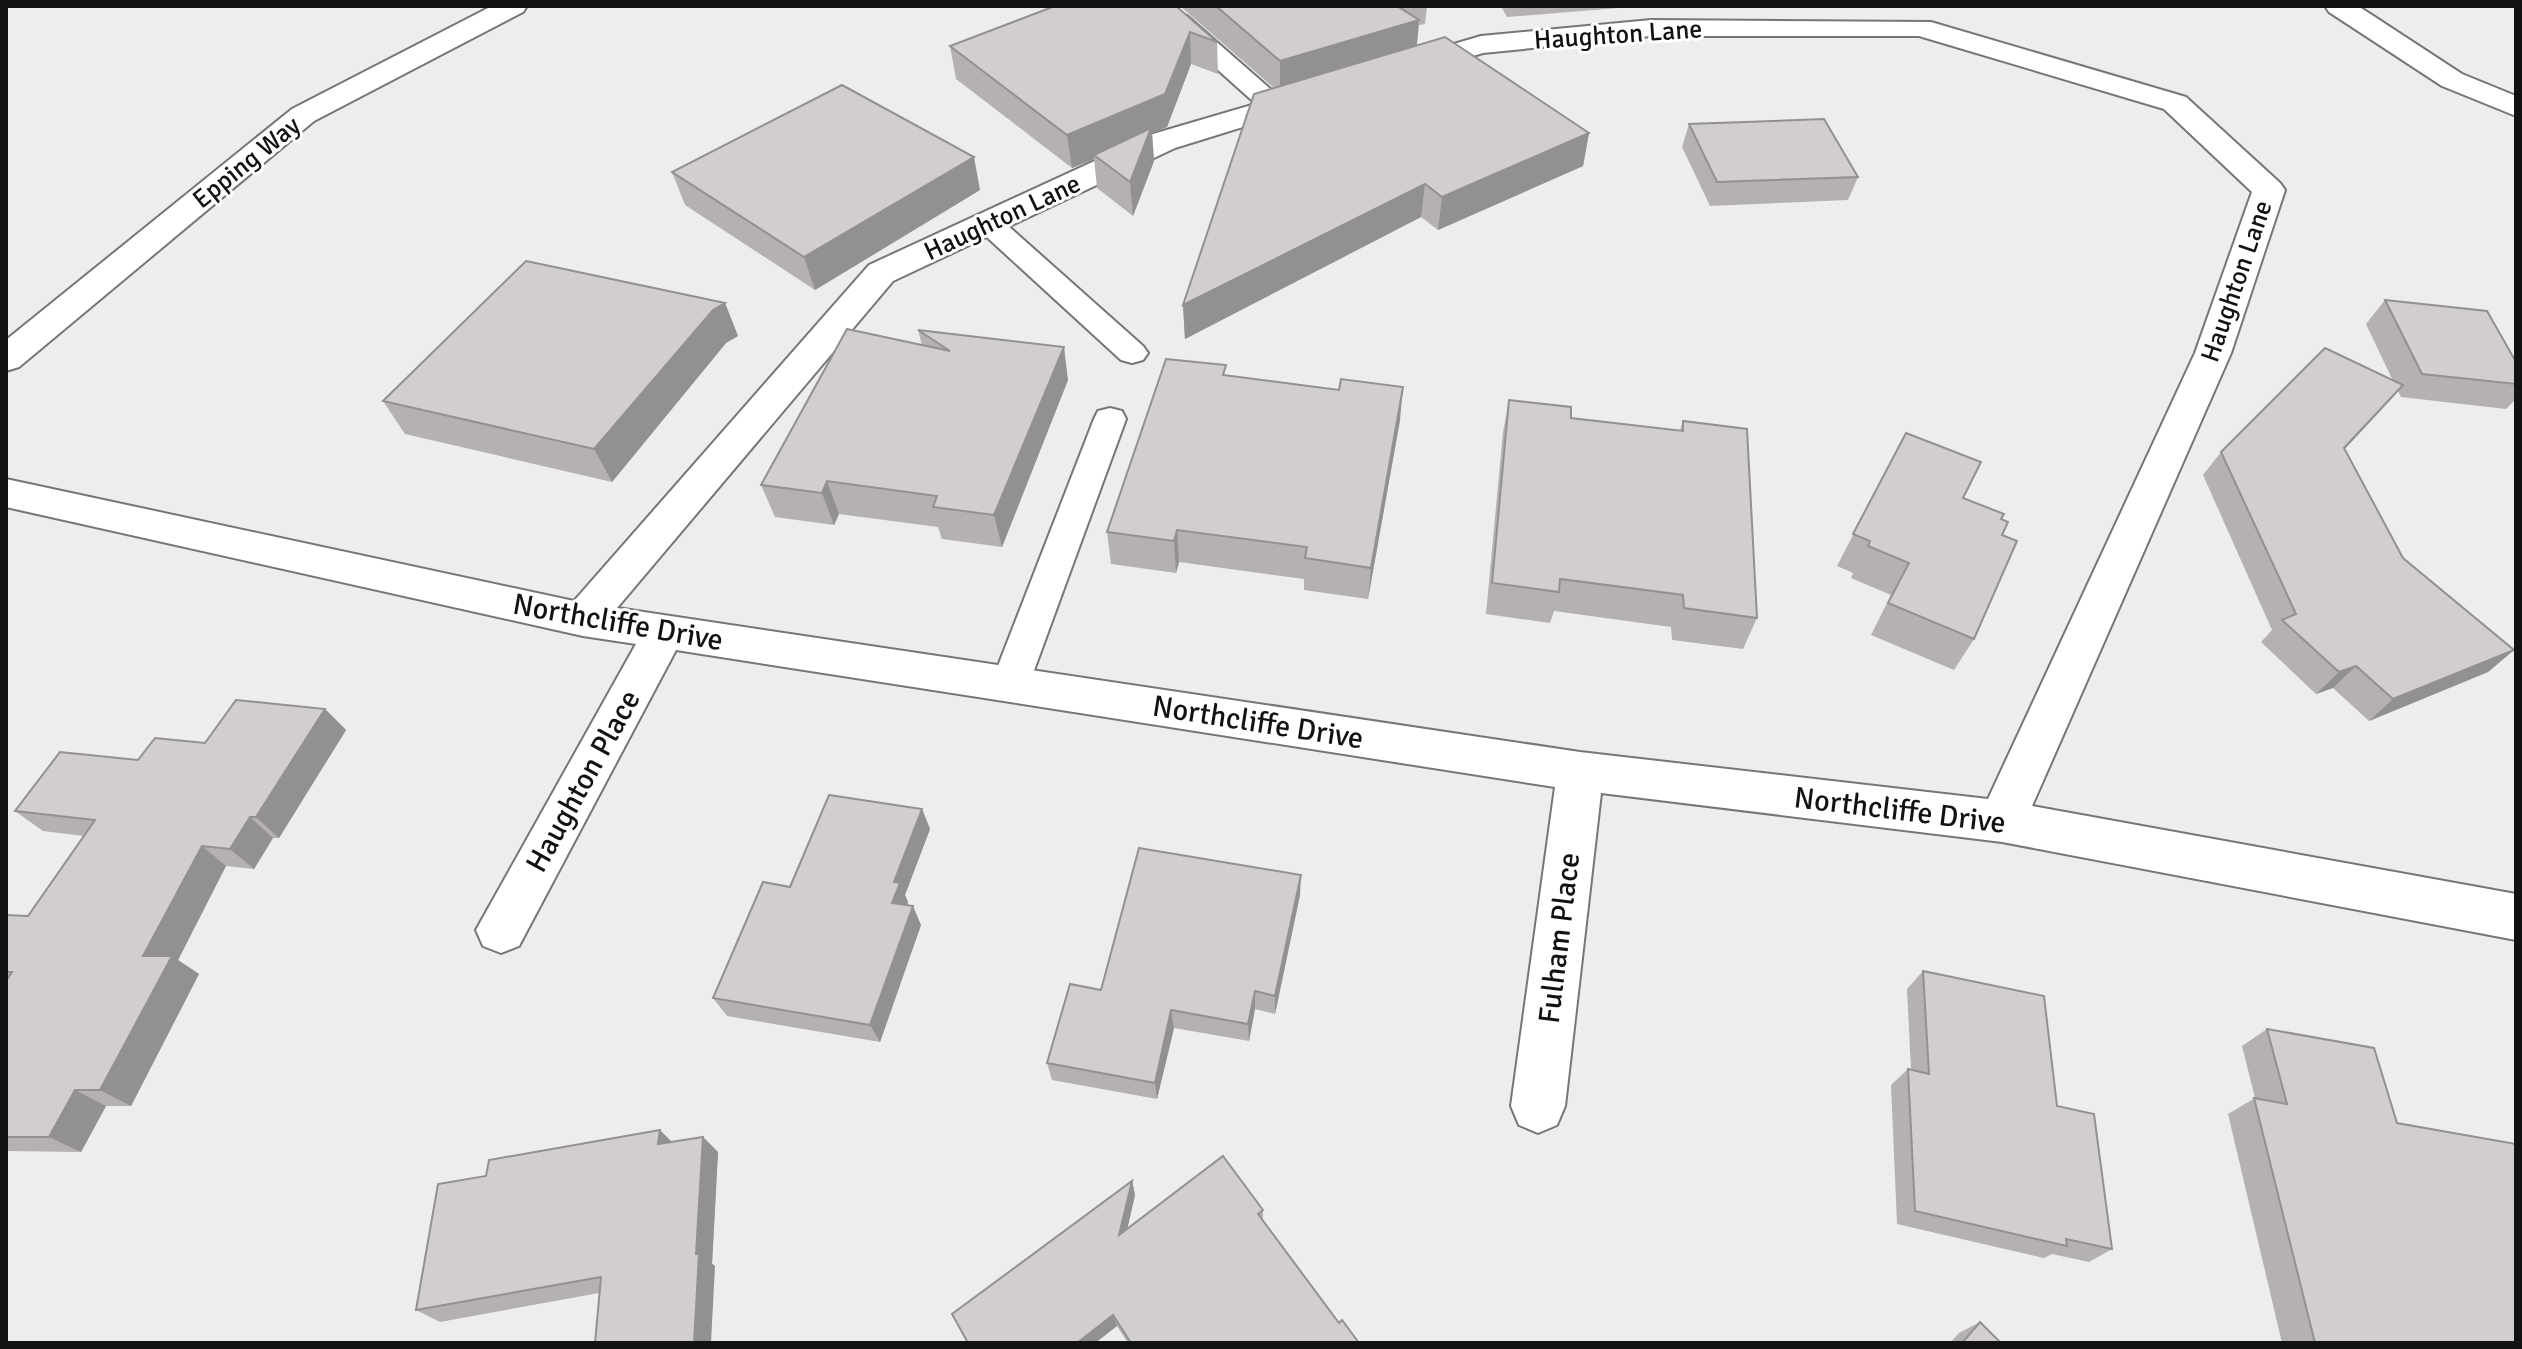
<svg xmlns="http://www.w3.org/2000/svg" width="2522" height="1349" viewBox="0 0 2522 1349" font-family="Signika,sans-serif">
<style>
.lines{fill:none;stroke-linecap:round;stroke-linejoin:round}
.lane-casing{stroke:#767679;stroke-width:4}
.street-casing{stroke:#767679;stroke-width:4}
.lane{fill:#fff;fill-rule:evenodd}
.street{fill:#fff;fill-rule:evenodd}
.wall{fill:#b4b1b0}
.shaded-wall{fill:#929090}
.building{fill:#d1cecd;stroke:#929090;stroke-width:2}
.labels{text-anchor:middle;stroke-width:6;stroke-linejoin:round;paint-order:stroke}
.far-street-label{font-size:26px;fill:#121213;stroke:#fff}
.street-label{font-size:30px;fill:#121213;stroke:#fff}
</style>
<rect width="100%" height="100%" fill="#ededf0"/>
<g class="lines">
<defs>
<g id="lane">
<path d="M 1178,14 L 1187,16 L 1284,101 L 1288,107 L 1284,113 L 1266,113 L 1169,26 L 1166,21 L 1169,16 Z"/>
<path d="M 988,214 L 998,217 L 1143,346 L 1148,353 L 1143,360 L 1132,363 L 1121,360 L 978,229 L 974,223 L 978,217 Z"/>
<path d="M 1110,408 L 1122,411 L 1126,419 L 1029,684 L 1024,695 L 1010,699 L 996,695 L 991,684 L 1094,419 L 1098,411 Z"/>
</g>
<g id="street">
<path d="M 492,6 L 527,6 L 523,12 L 314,121 L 19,367 L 6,371 L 6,340 L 292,109 Z"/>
<path d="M 2325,6 L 2358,6 L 2462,74 L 2516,96 L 2516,116 L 2442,86 L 2329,12 Z"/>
<path d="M 1651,20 L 1931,22 L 2186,97 L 2280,183 L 2285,190 L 2231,353 L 2032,806 L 2516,894 L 2516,940 L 2002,842 L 1601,793 L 1565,1106 L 1557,1125 L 1538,1133 L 1519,1125 L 1511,1106 L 1555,787 L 676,650 L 519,946 L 501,953 L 483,946 L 476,930 L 636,644 L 583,636 L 6,507 L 6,479 L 574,601 L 869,265 L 1153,134 L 1306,89 L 1317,92 L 1321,98 L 1317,104 L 1175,148 L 893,281 L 617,608 L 1580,752 L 1988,799 L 2195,353 L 2252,192 L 2164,109 L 1919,36 L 1651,36 L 1483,53 L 1406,76 L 1396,73 L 1391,67 L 1396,61 L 1481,36 Z"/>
</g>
</defs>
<!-- lane casing -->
<use href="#lane" class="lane-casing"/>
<!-- street casing -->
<use href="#street" class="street-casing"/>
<!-- lane -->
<use href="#lane" class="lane"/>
<!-- street -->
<use href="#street" class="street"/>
</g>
<!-- wall -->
<g class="wall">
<path d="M 1176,6 L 1217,42 L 1218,74 L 1191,64 L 1167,127 L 1152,133 L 1154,161 L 1133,216 L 1097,188 L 1094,159 L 1072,168 L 956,79 L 950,46 Z"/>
<path d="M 1180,6 L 1427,6 L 1425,24 L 1419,25 L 1417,45 L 1589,133 L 1583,166 L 1438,230 L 1421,217 L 1185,339 L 1183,305 L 1274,88 Z"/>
<path d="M 1501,6 L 1643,6 L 1507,17 Z"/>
<path d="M 1689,124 L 1858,177 L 1848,200 L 1710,206 L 1682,147 Z"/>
<path d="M 672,172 L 980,190 L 815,290 L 685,205 Z"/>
<path d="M 2385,300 L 2516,362 L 2516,399 L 2506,409 L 2401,397 L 2398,391 L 2344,449 L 2403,558 L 2514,650 L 2488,672 L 2369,721 L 2333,688 L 2316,694 L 2261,642 L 2272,630 L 2203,475 L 2221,452 L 2393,381 L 2366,324 Z"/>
<path d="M 725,303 L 738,336 L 726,343 L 612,482 L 405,434 L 383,401 Z"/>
<path d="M 918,330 L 1068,380 L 1002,547 L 942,539 L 938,527 L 839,514 L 834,525 L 775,517 L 761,485 L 922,345 Z"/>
<path d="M 1226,376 L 1339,390 L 1400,420 L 1368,599 L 1304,590 L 1304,579 L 1179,562 L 1176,573 L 1111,564 L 1107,532 Z"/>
<path d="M 1509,400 L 1571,418 L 1680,430 L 1683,421 L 1757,618 L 1743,649 L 1672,640 L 1671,627 L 1554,611 L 1550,623 L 1486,614 L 1503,432 Z"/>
<path d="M 1906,433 L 1963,498 L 2001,519 L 2002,535 L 1974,639 L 1954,670 L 1871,635 L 1891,595 L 1851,578 L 1853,573 L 1837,566 Z"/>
<path d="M 325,709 L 346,730 L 279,838 L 273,838 L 254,869 L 226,866 L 178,960 L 199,974 L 131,1106 L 106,1106 L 81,1152 L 6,1151 L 6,915 L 28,916 L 84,836 L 43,831 L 15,811 L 138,760 L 205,743 Z"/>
<path d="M 922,809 L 930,829 L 905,895 L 908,902 L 907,905 L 921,925 L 880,1042 L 727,1016 L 713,998 L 790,887 Z"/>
<path d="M 1300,895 L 1275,1014 L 1255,1009 L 1249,1041 L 1174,1028 L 1157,1099 L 1052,1080 L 1047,1063 L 1101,990 Z"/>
<path d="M 1923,971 L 2057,1106 L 2112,1249 L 2089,1262 L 2052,1254 L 2044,1258 L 1897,1224 L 1891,1085 L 1908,1069 L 1911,1069 L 1907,989 Z"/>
<path d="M 2267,1029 L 2397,1123 L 2516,1343 L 2282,1343 L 2228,1114 L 2255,1098 L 2242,1046 Z"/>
<path d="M 703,1137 L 718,1152 L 712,1264 L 715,1266 L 599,1293 L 440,1322 L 416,1310 L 672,1142 Z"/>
<path d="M 1132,1181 L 1135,1195 L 1127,1229 L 1263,1210 L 1263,1221 L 1339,1323 L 1359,1343 L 1128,1343 L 1117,1326 L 1095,1343 L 968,1343 Z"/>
<path d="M 1980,1322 L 2001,1343 L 1950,1343 L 1959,1333 Z"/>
</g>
<!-- shaded-wall -->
<g class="shaded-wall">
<path d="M 1419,20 L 1416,52 L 1280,93 L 1280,61 Z"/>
<path d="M 1190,32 L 1191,64 L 1167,127 L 1152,133 L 1154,161 L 1133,216 L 1130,182 L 1094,155 L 1094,159 L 1072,168 L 1067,135 Z"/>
<path d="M 1589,133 L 1583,166 L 1438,230 L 1442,197 Z"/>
<path d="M 974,157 L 980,190 L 815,290 L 804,257 Z"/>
<path d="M 1425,184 L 1421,217 L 1185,339 L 1183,305 Z"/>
<path d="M 725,303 L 738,336 L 726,343 L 612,482 L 594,449 L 713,310 Z"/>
<path d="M 1064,347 L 1068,380 L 1002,547 L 994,515 Z"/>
<path d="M 2403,385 L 2382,409 L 2324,471 L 2344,448 Z"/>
<path d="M 1403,387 L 1400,420 L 1368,599 L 1371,568 Z"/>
<path d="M 827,481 L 839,514 L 834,525 L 822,493 Z"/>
<path d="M 1177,530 L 1179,562 L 1176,573 L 1174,541 Z"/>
<path d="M 2514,650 L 2488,672 L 2369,721 L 2393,699 Z"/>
<path d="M 2356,666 L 2333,688 L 2316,694 L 2339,672 Z"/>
<path d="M 325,709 L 346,730 L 279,838 L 256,817 Z"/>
<path d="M 922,809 L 930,829 L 905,895 L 908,902 L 901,922 L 892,903 L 894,882 Z"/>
<path d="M 250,817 L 273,838 L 254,869 L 230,849 Z"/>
<path d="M 202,846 L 226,866 L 178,960 L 199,974 L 131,1106 L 100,1090 L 143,956 Z"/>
<path d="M 1301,875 L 1300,895 L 1275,1014 L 1275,996 Z"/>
<path d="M 913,906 L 921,925 L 880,1042 L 870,1025 Z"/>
<path d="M 1255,991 L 1255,1009 L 1249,1041 L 1248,1024 Z"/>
<path d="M 1171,1010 L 1174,1028 L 1157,1099 L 1155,1083 Z"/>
<path d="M 75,1090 L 106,1106 L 81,1152 L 49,1137 Z"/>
<path d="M 660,1130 L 675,1145 L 658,1144 Z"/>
<path d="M 703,1137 L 718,1152 L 712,1264 L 715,1266 L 711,1343 L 694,1343 L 696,1254 Z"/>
<path d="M 1132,1181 L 1135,1195 L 1123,1248 L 1119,1235 Z"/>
<path d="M 1113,1315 L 1117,1326 L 1095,1343 L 1077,1343 Z"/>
</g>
<!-- building -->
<g class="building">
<path d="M 1055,6 L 1176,6 L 1217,42 L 1190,32 L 1165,94 L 1067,135 L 950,46 Z"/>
<path d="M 1216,6 L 1397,6 L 1419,20 L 1280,61 Z"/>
<path d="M 1445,37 L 1589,133 L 1442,197 L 1425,184 L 1183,305 L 1254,94 Z"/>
<path d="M 842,85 L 974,157 L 804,257 L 672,172 Z"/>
<path d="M 1824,119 L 1858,177 L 1717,182 L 1689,124 Z"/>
<path d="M 1151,128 L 1130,182 L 1094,155 Z"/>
<path d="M 526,261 L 725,303 L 713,310 L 594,449 L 383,401 Z"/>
<path d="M 2385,300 L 2487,311 L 2516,362 L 2516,384 L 2422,374 Z"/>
<path d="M 847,329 L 950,351 L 918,330 L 1064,347 L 994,515 L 933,507 L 937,496 L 827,481 L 822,493 L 761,485 Z"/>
<path d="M 2325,348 L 2403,385 L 2344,448 L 2403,558 L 2514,650 L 2393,699 L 2356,666 L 2339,672 L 2282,620 L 2296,614 L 2221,452 Z"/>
<path d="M 1166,359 L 1226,365 L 1223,375 L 1339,390 L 1341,379 L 1403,387 L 1371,568 L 1305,558 L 1307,547 L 1177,530 L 1174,541 L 1107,532 Z"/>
<path d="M 1509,400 L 1571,407 L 1571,418 L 1683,431 L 1683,421 L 1747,429 L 1757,618 L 1684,608 L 1683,595 L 1560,579 L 1559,592 L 1492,583 Z"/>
<path d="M 1906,433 L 1981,462 L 1963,498 L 2004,514 L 2001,519 L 2008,522 L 2002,535 L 2017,541 L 1974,639 L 1888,603 L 1909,563 L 1868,546 L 1870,541 L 1853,534 Z"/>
<path d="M 236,700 L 325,709 L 256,817 L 250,817 L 230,849 L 202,846 L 143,956 L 172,956 L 100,1090 L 75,1090 L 49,1137 L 6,1137 L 6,981 L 12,972 L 6,972 L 6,915 L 28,916 L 95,820 L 15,811 L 60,752 L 138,760 L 155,738 L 205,743 Z"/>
<path d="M 829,795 L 922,809 L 894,882 L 900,883 L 892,903 L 913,906 L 870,1025 L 713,998 L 763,882 L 790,887 Z"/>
<path d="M 1139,848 L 1301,875 L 1275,996 L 1255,991 L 1248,1024 L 1171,1010 L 1155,1083 L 1047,1063 L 1070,984 L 1101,990 Z"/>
<path d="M 1923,971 L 2044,996 L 2057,1106 L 2094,1114 L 2112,1249 L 2066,1239 L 2067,1246 L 1915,1211 L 1908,1069 L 1929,1074 Z"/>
<path d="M 2267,1029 L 2374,1048 L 2397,1123 L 2516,1144 L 2516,1343 L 2315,1343 L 2254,1098 L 2287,1104 Z"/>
<path d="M 660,1130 L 658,1144 L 703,1137 L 696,1254 L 699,1254 L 694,1343 L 595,1343 L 601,1277 L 416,1310 L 438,1184 L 486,1176 L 489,1160 Z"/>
<path d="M 1223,1156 L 1263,1210 L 1258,1214 L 1339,1323 L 1342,1320 L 1359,1343 L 1131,1343 L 1113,1315 L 1077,1343 L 968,1343 L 952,1314 L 1132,1181 L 1119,1235 Z"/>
<path d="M 1980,1322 L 2001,1343 L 1962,1343 Z"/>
</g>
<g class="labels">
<!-- far-street labels -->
<g class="far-street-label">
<text transform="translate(1618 34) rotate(-4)" y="9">Haughton Lane</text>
<text transform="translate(246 162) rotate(-39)" y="9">Epping Way</text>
<text transform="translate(1002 217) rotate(-25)" y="9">Haughton Lane</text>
<text transform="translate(2236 281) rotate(-71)" y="9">Haughton Lane</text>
</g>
<!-- street labels -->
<g class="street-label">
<text transform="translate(618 622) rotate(10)" y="10">Northcliffe Drive</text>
<text transform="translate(1258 722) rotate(9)" y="10">Northcliffe Drive</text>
<text transform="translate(583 781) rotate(-61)" y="10">Haughton Place</text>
<text transform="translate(1900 810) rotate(7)" y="10">Northcliffe Drive</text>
<text transform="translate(1559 938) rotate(-83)" y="10">Fulham Place</text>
</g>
</g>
<!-- border -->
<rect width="2522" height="1349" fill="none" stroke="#121213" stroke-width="16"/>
</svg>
